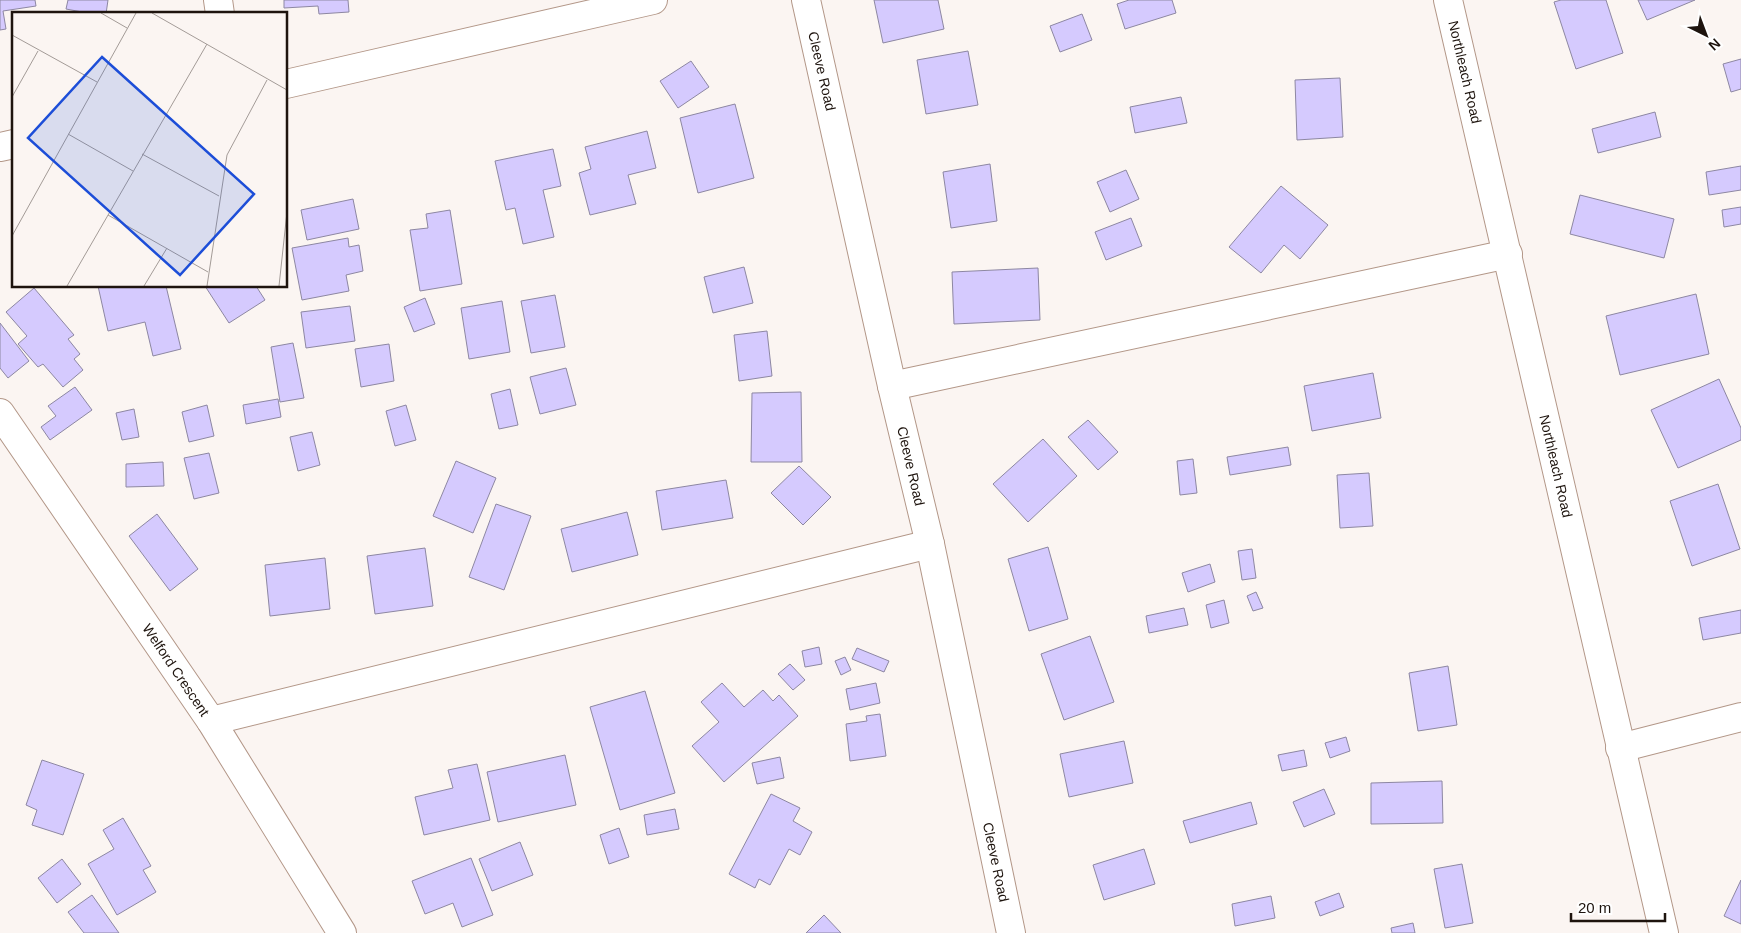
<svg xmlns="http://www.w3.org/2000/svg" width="1741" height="933" viewBox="0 0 1741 933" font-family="Arial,sans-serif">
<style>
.building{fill:#d5cafe;stroke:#8d87a2}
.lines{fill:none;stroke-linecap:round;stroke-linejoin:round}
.minor-casing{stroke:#b39788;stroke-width:30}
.minor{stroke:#fff;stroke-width:28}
.labels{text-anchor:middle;stroke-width:5;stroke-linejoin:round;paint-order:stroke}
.street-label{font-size:14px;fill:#1e140e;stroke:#fff}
.inset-road{fill:none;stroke:#a39b97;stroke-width:1}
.view{fill:#1d4ed8;fill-opacity:0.15;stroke:#1d4ed8;stroke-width:2.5}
.inset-edge{fill:none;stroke:#1e140e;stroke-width:2.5}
</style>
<rect width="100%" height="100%" fill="#fbf5f2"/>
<!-- building -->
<g class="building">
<path d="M 0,0 L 35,0 L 36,6 L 3,11 L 6,29 L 0,30 Z"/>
<path d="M 68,0 L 108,0 L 106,14 L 93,14 L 66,9 Z"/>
<path d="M 284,0 L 348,0 L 349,12 L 319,14 L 318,6 L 284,8 Z"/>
<path d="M 874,0 L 938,0 L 944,29 L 883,43 Z"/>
<path d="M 1129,0 L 1172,0 L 1176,13 L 1125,29 L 1117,4 Z"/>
<path d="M 1561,0 L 1606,0 L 1623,53 L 1576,69 L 1554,2 Z"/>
<path d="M 1638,0 L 1695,0 L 1647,20 Z"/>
<path d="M 1082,14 L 1092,40 L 1060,52 L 1050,26 Z"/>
<path d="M 968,51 L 978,105 L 926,114 L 917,60 Z"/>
<path d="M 1741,59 L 1741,89 L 1731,92 L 1723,64 Z"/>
<path d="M 691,61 L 709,87 L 678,108 L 660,81 Z"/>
<path d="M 1340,78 L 1343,137 L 1297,140 L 1295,80 Z"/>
<path d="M 1181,97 L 1187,123 L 1135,133 L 1130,107 Z"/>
<path d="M 735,104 L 754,178 L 698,193 L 680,118 Z"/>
<path d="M 1655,112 L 1661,137 L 1598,153 L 1592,129 Z"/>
<path d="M 647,131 L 656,168 L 628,175 L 636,204 L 590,215 L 579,173 L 591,169 L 585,147 Z"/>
<path d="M 553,149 L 561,186 L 543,190 L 554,237 L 523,244 L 515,208 L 506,210 L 495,161 Z"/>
<path d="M 990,164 L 997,221 L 951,228 L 943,172 Z"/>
<path d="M 1741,166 L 1741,190 L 1709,195 L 1706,172 Z"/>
<path d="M 1126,170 L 1139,199 L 1110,212 L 1097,182 Z"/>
<path d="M 1281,186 L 1328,225 L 1300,259 L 1284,245 L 1261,273 L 1229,247 Z"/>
<path d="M 1580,195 L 1674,219 L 1664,258 L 1570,234 Z"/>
<path d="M 353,199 L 359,229 L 307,240 L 301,210 Z"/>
<path d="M 1741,207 L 1741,224 L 1724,227 L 1722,210 Z"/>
<path d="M 450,210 L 462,284 L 420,291 L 410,230 L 428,228 L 426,214 Z"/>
<path d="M 1131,218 L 1142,246 L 1106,260 L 1095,232 Z"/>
<path d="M 348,238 L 349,247 L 359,245 L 363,271 L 346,275 L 349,291 L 302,300 L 292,248 Z"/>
<path d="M 744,267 L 753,303 L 713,313 L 704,277 Z"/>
<path d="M 1038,268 L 1040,320 L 954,324 L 952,272 Z"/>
<path d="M 98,286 L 166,286 L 181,349 L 153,356 L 145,322 L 108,331 Z"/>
<path d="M 205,286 L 256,286 L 265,300 L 229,323 Z"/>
<path d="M 34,288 L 74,335 L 68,339 L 80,354 L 74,359 L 83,370 L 63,387 L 43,364 L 38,367 L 18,344 L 27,336 L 6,312 Z"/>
<path d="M 1696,294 L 1709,354 L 1620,375 L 1606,316 Z"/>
<path d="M 555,295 L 565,347 L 531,353 L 521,301 Z"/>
<path d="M 425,298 L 435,324 L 414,332 L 404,307 Z"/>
<path d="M 502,301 L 510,352 L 469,359 L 461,308 Z"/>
<path d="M 350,306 L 355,341 L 306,348 L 301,312 Z"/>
<path d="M 0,323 L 29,361 L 8,378 L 0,368 Z"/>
<path d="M 767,331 L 772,376 L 739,381 L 734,335 Z"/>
<path d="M 293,343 L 304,398 L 280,402 L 271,347 Z"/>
<path d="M 389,344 L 394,381 L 361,387 L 355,349 Z"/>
<path d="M 566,368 L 576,405 L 540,414 L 530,377 Z"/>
<path d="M 1373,373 L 1381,418 L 1312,431 L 1304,386 Z"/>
<path d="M 1719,379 L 1741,428 L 1741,440 L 1678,468 L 1651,410 Z"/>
<path d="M 75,387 L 92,410 L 50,440 L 41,427 L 56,416 L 48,406 Z"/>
<path d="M 510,389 L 518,425 L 499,429 L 491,394 Z"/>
<path d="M 801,392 L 802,462 L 751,462 L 752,393 Z"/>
<path d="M 278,399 L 281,417 L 246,424 L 243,405 Z"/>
<path d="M 207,405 L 214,436 L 189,442 L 182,412 Z"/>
<path d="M 406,405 L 416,440 L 395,446 L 386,411 Z"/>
<path d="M 134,409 L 139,437 L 122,440 L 116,413 Z"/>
<path d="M 1088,420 L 1118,452 L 1098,470 L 1068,437 Z"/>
<path d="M 312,432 L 320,465 L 298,471 L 290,437 Z"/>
<path d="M 1043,439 L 1077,476 L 1028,522 L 993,484 Z"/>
<path d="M 1288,447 L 1291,465 L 1230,475 L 1227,457 Z"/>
<path d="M 209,453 L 219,493 L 194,499 L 184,458 Z"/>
<path d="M 1193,459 L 1197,493 L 1180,495 L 1177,461 Z"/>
<path d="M 456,461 L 496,478 L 473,533 L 433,516 Z"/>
<path d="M 163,462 L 164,486 L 126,487 L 126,464 Z"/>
<path d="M 799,466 L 831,497 L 803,525 L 771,493 Z"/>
<path d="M 1369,473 L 1373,526 L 1340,528 L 1337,475 Z"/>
<path d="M 726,480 L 733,518 L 662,530 L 656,491 Z"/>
<path d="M 1718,484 L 1740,549 L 1692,566 L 1670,501 Z"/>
<path d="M 496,504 L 531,516 L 504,590 L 469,577 Z"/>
<path d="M 627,512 L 638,555 L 572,572 L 561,529 Z"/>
<path d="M 157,514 L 198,569 L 170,591 L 129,536 Z"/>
<path d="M 1048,547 L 1068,619 L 1029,631 L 1008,559 Z"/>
<path d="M 425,548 L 433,606 L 375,614 L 367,556 Z"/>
<path d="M 1252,549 L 1256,578 L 1242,580 L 1238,551 Z"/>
<path d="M 325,558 L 330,609 L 270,616 L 265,565 Z"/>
<path d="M 1210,564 L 1215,582 L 1188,592 L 1182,573 Z"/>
<path d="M 1256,592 L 1263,608 L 1253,611 L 1247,596 Z"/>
<path d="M 1224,600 L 1229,623 L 1211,628 L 1206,605 Z"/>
<path d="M 1184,608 L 1188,625 L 1149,633 L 1146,616 Z"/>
<path d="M 1741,610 L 1741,633 L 1703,640 L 1699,618 Z"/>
<path d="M 1090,636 L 1114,702 L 1064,720 L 1041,654 Z"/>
<path d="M 819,647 L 822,664 L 805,667 L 802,651 Z"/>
<path d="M 857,648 L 889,661 L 884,672 L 852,659 Z"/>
<path d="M 845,657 L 851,670 L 841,675 L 835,661 Z"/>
<path d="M 790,664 L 805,680 L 793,690 L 778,674 Z"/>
<path d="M 1448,666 L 1457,725 L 1418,731 L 1409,673 Z"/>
<path d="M 722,683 L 744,707 L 763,690 L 773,701 L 779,695 L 798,716 L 724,782 L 692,746 L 719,722 L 701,702 Z"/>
<path d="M 876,683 L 880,703 L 850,710 L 846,689 Z"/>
<path d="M 645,691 L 675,793 L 620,810 L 590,707 Z"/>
<path d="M 880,714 L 886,756 L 850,761 L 846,724 L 867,721 L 866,716 Z"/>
<path d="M 1346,737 L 1350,751 L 1330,758 L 1325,743 Z"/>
<path d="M 1124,741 L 1133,783 L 1069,797 L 1060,754 Z"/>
<path d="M 1304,750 L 1307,766 L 1282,771 L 1278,755 Z"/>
<path d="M 565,755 L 576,805 L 498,822 L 487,772 Z"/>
<path d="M 780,757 L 784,778 L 757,784 L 752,763 Z"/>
<path d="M 42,760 L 84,774 L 63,835 L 32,825 L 37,810 L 26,805 Z"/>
<path d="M 477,764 L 490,820 L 424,835 L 415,797 L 453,788 L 448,770 Z"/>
<path d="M 1442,781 L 1443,823 L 1371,824 L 1371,783 Z"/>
<path d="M 1324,789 L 1335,814 L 1304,827 L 1293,802 Z"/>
<path d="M 771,794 L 800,808 L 793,821 L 812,832 L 800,855 L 789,849 L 770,885 L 759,879 L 755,888 L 729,874 Z"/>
<path d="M 1251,802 L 1257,824 L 1190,843 L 1183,821 Z"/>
<path d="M 675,809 L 679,829 L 647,835 L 644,815 Z"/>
<path d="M 123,818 L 151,866 L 143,870 L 156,892 L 117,915 L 88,864 L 114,849 L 103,830 Z"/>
<path d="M 619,828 L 629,857 L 609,864 L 600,835 Z"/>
<path d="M 520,842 L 533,875 L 492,891 L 479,859 Z"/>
<path d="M 1144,849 L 1155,884 L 1104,900 L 1093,865 Z"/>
<path d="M 471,858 L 493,915 L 462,927 L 453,903 L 425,914 L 412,881 Z"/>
<path d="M 62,859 L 81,884 L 57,903 L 38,878 Z"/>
<path d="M 1462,864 L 1473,923 L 1445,928 L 1434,869 Z"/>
<path d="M 1741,880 L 1741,924 L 1724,916 Z"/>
<path d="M 1339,893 L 1344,907 L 1320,916 L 1315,902 Z"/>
<path d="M 92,895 L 119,933 L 84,933 L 68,912 Z"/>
<path d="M 1271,896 L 1275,918 L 1235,926 L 1232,904 Z"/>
<path d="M 824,915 L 841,933 L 806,933 Z"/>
<path d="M 1413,923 L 1415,933 L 1392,933 L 1391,928 Z"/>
</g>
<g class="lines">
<defs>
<g id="minor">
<path d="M 218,0 L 220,14"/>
<path d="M 806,0 L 892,386 L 930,544 L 1011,933"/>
<path d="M 1448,0 L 1664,933"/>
<path d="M 286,84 L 653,0"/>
<path d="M 0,147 L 14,144"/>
<path d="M 892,386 L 1508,254"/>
<path d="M 0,413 L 211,721 L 342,933"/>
<path d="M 211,721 L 930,544"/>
<path d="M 1620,748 L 1741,717"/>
</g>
</defs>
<!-- minor casing -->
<use href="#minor" class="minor-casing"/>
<!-- minor -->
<use href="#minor" class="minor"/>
</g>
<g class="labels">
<!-- street labels -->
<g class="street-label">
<text transform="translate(822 71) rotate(77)" y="5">Cleeve Road</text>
<text transform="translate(1465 72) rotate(77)" y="5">Northleach Road</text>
<text transform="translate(911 466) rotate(77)" y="5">Cleeve Road</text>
<text transform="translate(1556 466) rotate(77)" y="5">Northleach Road</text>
<text transform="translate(176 670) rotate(56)" y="5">Welford Crescent</text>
<text transform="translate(996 862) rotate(78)" y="5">Cleeve Road</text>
</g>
</g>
<!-- overview -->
<g transform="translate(12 12)">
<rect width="275" height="275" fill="#fbf5f2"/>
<path class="inset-road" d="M 89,1 L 115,16M 140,1 L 275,78M 0,23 L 85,70M 0,85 L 26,39M 56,122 L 121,159M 130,142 L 207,184M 96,203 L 196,260M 0,224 L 124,1M 55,274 L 195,32M 132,274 L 155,236M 195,274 L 215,143 L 255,68M 267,274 L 275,200"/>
<path class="view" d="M 90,45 L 242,182 L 168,263 L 16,126 Z"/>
<rect width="275" height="275" class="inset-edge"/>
</g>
<!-- north arrow -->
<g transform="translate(1706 35) rotate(138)" stroke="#ffffff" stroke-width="4" paint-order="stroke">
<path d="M0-4L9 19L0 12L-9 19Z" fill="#1e140e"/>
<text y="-8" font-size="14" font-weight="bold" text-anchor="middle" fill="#1e140e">N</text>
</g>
<!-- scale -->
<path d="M1571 913v8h94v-8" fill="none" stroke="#1e140e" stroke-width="2.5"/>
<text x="1578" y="913" font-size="15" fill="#1e140e" stroke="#ffffff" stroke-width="4" paint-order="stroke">20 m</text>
</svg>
